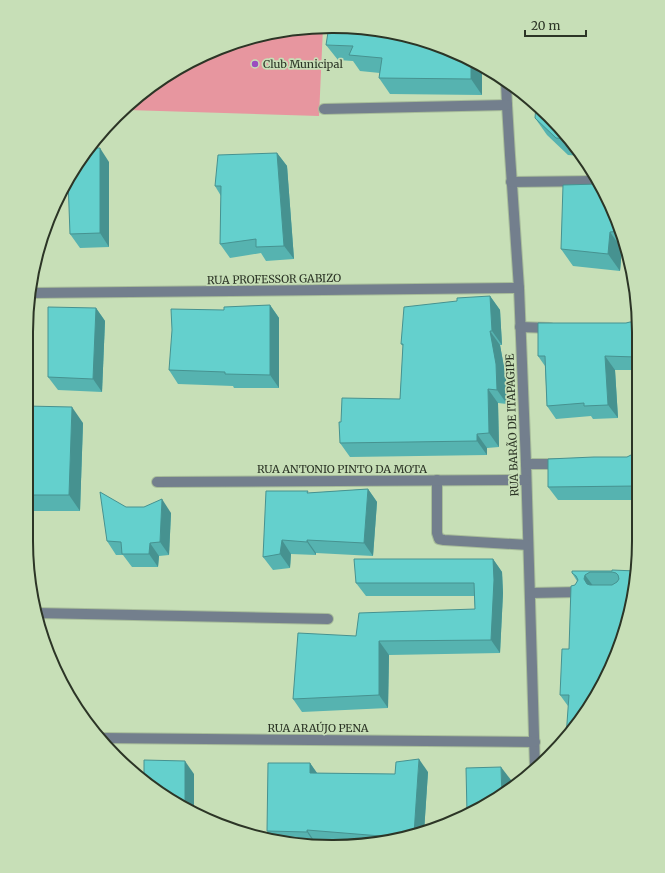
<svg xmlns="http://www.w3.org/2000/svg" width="665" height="873" viewBox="0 0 665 873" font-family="Merriweather,serif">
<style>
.green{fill:#e7969f}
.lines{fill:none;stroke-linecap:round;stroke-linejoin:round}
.minor-casing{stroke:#a8bd9a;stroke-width:12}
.minor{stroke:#737f8d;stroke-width:10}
.wall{fill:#56b3b0}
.shaded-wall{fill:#469290}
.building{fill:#64d0cd;stroke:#469290;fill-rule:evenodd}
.poi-dot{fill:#9a4ebf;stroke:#c7dfb7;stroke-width:1.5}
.labels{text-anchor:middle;stroke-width:3.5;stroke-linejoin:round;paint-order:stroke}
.poi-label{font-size:11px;fill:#2c3526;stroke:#c7dfb7;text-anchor:start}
.street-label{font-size:11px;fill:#2c3526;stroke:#c7dfb7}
.rim{fill:none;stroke:#2c3526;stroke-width:2}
</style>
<rect width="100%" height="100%" fill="#c7dfb7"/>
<!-- green -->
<path class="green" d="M 323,27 L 319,116 L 128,110 L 162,78 L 215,49 L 272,32 Z"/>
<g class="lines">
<defs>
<g id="minor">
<path d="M 506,81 L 507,105 L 510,155 L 519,288 L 526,464 L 535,769"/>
<path d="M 324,109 L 507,105"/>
<path d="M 511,182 L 596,181"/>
<path d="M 30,293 L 519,288"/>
<path d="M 520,327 L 550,328"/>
<path d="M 526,464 L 560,464"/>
<path d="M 437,480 L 437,533 L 439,539 L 444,540 L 528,545"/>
<path d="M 157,482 L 526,480"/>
<path d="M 530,593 L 580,592"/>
<path d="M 36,613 L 328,619"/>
<path d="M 101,738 L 535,742"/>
</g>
</defs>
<!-- minor casing -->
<use href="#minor" class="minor-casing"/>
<!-- minor -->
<use href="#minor" class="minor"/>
</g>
<!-- wall -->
<g class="wall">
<path d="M 326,45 L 450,49 L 482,67 L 482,95 L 390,94 L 379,78 L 380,73 L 360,71 L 353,61 L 338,60 Z"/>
<path d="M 549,116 L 582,156 L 568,155 L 547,135 L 535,118 Z"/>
<path d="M 277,153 L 287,166 L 294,259 L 266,261 L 261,253 L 230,258 L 220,244 L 221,196 L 215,186 Z"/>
<path d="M 109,162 L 109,247 L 80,248 L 70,234 Z"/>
<path d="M 598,184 L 623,234 L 626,249 L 622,249 L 620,271 L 573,266 L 561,249 Z"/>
<path d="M 490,296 L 500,310 L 502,345 L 500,345 L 506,378 L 507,404 L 498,403 L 499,447 L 487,448 L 487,455 L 350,457 L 340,443 L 341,422 L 400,399 L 403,346 L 401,344 L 457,301 Z"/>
<path d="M 270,305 L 279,318 L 279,388 L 234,388 L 233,386 L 178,384 L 169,370 L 224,310 Z"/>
<path d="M 96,308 L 105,321 L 102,392 L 58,390 L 48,377 Z"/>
<path d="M 636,322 L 636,370 L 615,370 L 618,418 L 593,419 L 591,416 L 556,419 L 547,406 L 545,366 L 538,356 L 626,323 Z"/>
<path d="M 26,406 L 83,423 L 80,511 L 26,511 Z"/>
<path d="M 636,455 L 636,500 L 558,500 L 548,487 L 627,457 Z"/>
<path d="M 368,489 L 377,502 L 373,556 L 316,553 L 316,555 L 291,554 L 290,568 L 273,570 L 263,557 L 309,493 Z"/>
<path d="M 126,507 L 171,513 L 169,555 L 159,556 L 158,567 L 132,567 L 123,555 L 116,555 L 107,541 Z"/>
<path d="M 493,559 L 502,572 L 503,593 L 500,653 L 389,655 L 388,708 L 302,712 L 293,699 L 356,636 L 475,609 L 474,596 L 366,596 L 356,583 Z"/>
<path d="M 572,571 L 636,571 L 568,706 L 560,695 L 569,649 L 577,581 L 572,573 Z"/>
<path d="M 310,763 L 317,773 L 395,774 L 428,772 L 424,832 L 356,846 L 315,842 L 315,844 L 274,841 L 267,831 Z"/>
</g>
<!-- shaded-wall -->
<g class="shaded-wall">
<path d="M 471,61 L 482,67 L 482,95 L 471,79 Z"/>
<path d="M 100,148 L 109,162 L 109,247 L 100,233 Z"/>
<path d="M 277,153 L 287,166 L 294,259 L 284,246 Z"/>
<path d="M 610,232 L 622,249 L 620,271 L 608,254 Z"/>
<path d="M 490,296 L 500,310 L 502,345 L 492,331 Z"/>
<path d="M 270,305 L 279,318 L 279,388 L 270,375 Z"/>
<path d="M 96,308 L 105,321 L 102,392 L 93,379 Z"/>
<path d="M 490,331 L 500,345 L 506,378 L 507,404 L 497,390 Z"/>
<path d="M 605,356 L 615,370 L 618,418 L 608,405 Z"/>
<path d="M 488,389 L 498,403 L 499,447 L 489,433 Z"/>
<path d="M 72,407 L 83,423 L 80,511 L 69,495 Z"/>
<path d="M 477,434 L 487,448 L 487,455 L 477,441 Z"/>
<path d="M 368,489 L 377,502 L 373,556 L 364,543 Z"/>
<path d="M 162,499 L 171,513 L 169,555 L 160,542 Z"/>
<path d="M 282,540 L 291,554 L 290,568 L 280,554 Z"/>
<path d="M 307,540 L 316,553 L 316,555 L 307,542 Z"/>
<path d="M 150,543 L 159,556 L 158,567 L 149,554 Z"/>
<path d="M 493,559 L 502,572 L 503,593 L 500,653 L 491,640 Z"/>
<path d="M 585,575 L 594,587 L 587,584 L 584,579 Z"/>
<path d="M 379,641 L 389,655 L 388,708 L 379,695 Z"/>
<path d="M 419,759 L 428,772 L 424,832 L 414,834 Z"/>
<path d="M 185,761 L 194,774 L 194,813 L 185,807 Z"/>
<path d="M 310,763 L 319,776 L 310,773 Z"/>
<path d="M 501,767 L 511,780 L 511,789 L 502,796 Z"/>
<path d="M 307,830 L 315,842 L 315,844 L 307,832 Z"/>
</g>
<!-- building -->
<g class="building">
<path d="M 329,26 L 332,26 L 392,32 L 450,49 L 471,61 L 471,79 L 379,78 L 382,58 L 349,55 L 353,46 L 326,45 Z"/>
<path d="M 536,105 L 549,116 L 568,139 L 556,138 L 535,118 Z"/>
<path d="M 88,148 L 100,148 L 100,233 L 70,234 L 68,180 Z"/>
<path d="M 277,153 L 284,246 L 256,247 L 256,239 L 220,244 L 221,186 L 215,186 L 218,155 Z"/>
<path d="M 598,184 L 607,202 L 607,204 L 608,204 L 621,231 L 610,232 L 608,254 L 561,249 L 563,185 Z"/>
<path d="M 490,296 L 492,331 L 490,331 L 496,364 L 497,390 L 488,389 L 489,433 L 477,434 L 477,441 L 340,443 L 339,422 L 341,422 L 342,398 L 400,399 L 403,344 L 401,344 L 404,307 L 457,301 L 457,298 Z"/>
<path d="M 270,305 L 270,375 L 225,374 L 225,372 L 169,370 L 172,330 L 171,309 L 224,310 L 224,307 Z"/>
<path d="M 48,307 L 96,308 L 93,379 L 48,377 Z"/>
<path d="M 630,322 L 636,322 L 636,357 L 605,356 L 608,405 L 584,406 L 584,403 L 547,406 L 545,356 L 538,356 L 538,323 L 626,323 Z"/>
<path d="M 26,406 L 72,407 L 69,495 L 26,495 Z"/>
<path d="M 631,455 L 636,455 L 636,486 L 548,487 L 548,459 L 594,457 L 627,457 Z"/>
<path d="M 368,489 L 364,543 L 307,540 L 307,542 L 282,540 L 280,554 L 263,557 L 266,491 L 308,491 L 307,493 Z"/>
<path d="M 100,492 L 126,507 L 144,507 L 162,499 L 160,542 L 150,543 L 149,554 L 122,554 L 121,542 L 107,541 Z"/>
<path d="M 354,559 L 493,559 L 494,580 L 491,640 L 379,641 L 379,695 L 293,699 L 298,633 L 356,636 L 359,613 L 475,609 L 474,583 L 356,583 Z"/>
<path d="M 612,570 L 636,571 L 636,581 L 623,639 L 587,711 L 566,737 L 569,695 L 560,695 L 562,649 L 569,649 L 571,586 L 575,585 L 578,580 L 576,576 L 572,573 L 572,571 L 612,571 ZM 590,572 L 612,572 L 616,573 L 618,575 L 619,579 L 617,582 L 612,585 L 590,585 L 587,584 L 584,579 L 585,575 Z"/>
<path d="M 419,759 L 414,834 L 393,838 L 393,837 L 307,830 L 307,832 L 267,831 L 268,763 L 310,763 L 310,773 L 395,774 L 396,762 Z"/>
<path d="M 144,760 L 185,761 L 185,807 L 144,778 Z"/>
<path d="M 501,767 L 502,796 L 467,813 L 466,768 Z"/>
</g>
<!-- markers -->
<circle class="poi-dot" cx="255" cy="64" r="4"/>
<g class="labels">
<!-- poi labels -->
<g class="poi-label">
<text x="263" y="68">Club Municipal</text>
</g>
<!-- street labels -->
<g class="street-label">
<text transform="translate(274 279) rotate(-1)" y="4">RUA PROFESSOR GABIZO</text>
<text transform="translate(512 425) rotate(-92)" y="4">RUA BARÃO DE ITAPAGIPE</text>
<text x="342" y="473">RUA ANTONIO PINTO DA MOTA</text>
<text x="318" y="732">RUA ARAÚJO PENA</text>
</g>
</g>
<!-- crop -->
<path d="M0 0H665V873H0ZM332 33H333A299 299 0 0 1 632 332V541A299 299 0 0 1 333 840H332A299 299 0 0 1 33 541V332A299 299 0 0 1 332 33Z" fill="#c7dfb7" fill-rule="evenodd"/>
<path class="rim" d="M332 33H333A299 299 0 0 1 632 332V541A299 299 0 0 1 333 840H332A299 299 0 0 1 33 541V332A299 299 0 0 1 332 33Z"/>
<!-- scale -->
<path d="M525 30v6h61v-6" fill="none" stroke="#2c3526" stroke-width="2"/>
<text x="531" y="30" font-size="12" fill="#2c3526" stroke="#c7dfb7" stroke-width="3" paint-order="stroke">20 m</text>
</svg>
